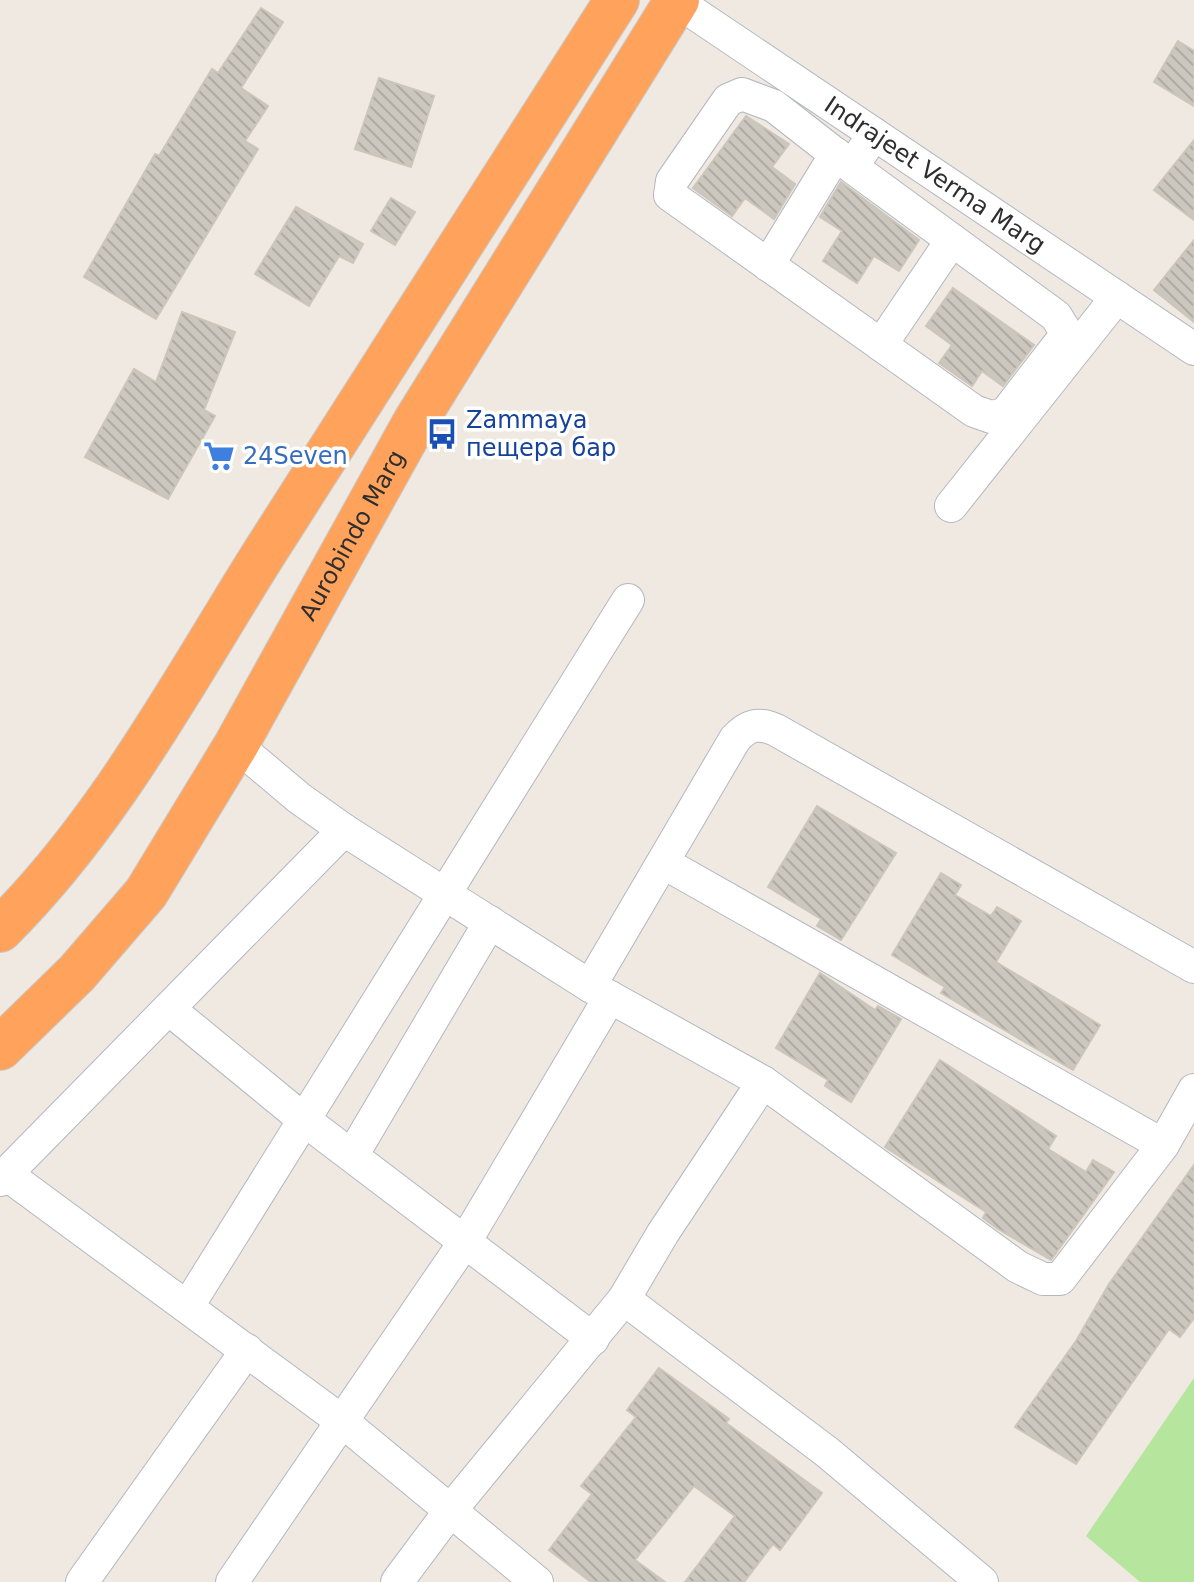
<svg xmlns="http://www.w3.org/2000/svg" width="1194" height="1582" viewBox="0 0 1194 1582" font-family="'DejaVu Sans',sans-serif">
<style>
.park{fill:#b6e59e}
.building{fill:url(#building-back-hatch);stroke:#cbc5ba;stroke-width:2}
.lines{fill:none;stroke-linecap:round;stroke-linejoin:round}
.street-casing{stroke:#b4b7c1;stroke-width:34}
.highway-casing{stroke:#c9c9c9;stroke-width:46}
.street{stroke:#fff;stroke-width:32}
.highway{stroke:#ffa35c;stroke-width:44}
.labels{text-anchor:middle;stroke-width:7;stroke-linejoin:round;paint-order:stroke}
.street-label{font-size:24px;fill:#2e2e2e;stroke:#fff}
.transit-label{font-size:24px;fill:#164399;stroke:#fff;text-anchor:start}
.shop-label{font-size:24px;fill:#366cbe;stroke:#fff;text-anchor:start}
</style>
<defs>
<pattern id="building-back-hatch" width="6" height="6" patternUnits="userSpaceOnUse" patternTransform="scale(2)"><rect width="6" height="6" fill="#cbc7bf"/><path d="M-1 5l2 2M0 0l6 6M5-1l2 2" fill="none" stroke="#afaba4"/></pattern>
</defs>
<rect width="100%" height="100%" fill="#efe9e1"/>
<!-- park -->
<path class="park" d="M 1194,1378 L 1194,1582 L 1140,1582 L 1086,1536 Z"/>
<!-- building -->
<g class="building">
<path d="M 261,8 L 283,22 L 241,88 L 268,106 L 245,141 L 258,149 L 156,319 L 84,277 L 155,154 L 159,156 L 212,69 L 218,73 Z"/>
<path d="M 1178,41 L 1194,51 L 1194,106 L 1154,82 Z"/>
<path d="M 379,78 L 434,96 L 411,167 L 355,149 Z"/>
<path d="M 746,116 L 789,144 L 772,167 L 795,184 L 774,219 L 745,198 L 732,216 L 693,188 Z"/>
<path d="M 1194,140 L 1194,220 L 1154,190 Z"/>
<path d="M 841,182 L 919,240 L 899,271 L 874,256 L 857,283 L 823,261 L 842,231 L 820,217 Z"/>
<path d="M 391,198 L 415,212 L 395,245 L 371,231 Z"/>
<path d="M 296,207 L 363,244 L 353,263 L 339,256 L 309,306 L 255,274 Z"/>
<path d="M 1194,240 L 1194,322 L 1154,290 Z"/>
<path d="M 953,288 L 1034,345 L 1003,386 L 982,371 L 972,386 L 939,363 L 952,345 L 926,326 Z"/>
<path d="M 182,312 L 235,332 L 204,410 L 215,416 L 168,499 L 85,457 L 134,369 L 156,382 Z"/>
<path d="M 817,806 L 896,853 L 841,940 L 817,926 L 821,919 L 768,887 Z"/>
<path d="M 941,873 L 961,885 L 955,895 L 991,916 L 997,907 L 1021,921 L 996,962 L 1100,1025 L 1073,1070 L 941,993 L 945,987 L 892,955 Z"/>
<path d="M 820,973 L 875,1010 L 878,1006 L 901,1019 L 851,1102 L 825,1086 L 828,1080 L 776,1048 Z"/>
<path d="M 940,1060 L 1056,1136 L 1048,1149 L 1086,1172 L 1093,1160 L 1114,1172 L 1051,1260 L 998,1229 L 983,1218 L 986,1212 L 885,1147 Z"/>
<path d="M 1194,1165 L 1194,1318 L 1180,1337 L 1169,1329 L 1076,1464 L 1015,1427 L 1076,1341 L 1109,1284 Z"/>
<path d="M 659,1368 L 729,1419 L 726,1423 L 822,1493 L 780,1550 L 773,1544 L 744,1582 L 685,1582 L 735,1516 L 694,1486 L 635,1560 L 665,1582 L 591,1582 L 549,1550 L 592,1494 L 581,1486 L 636,1417 L 627,1410 Z"/>
</g>
<g class="lines">
<defs>
<g id="street">
<path id="s1" d="M 676,1 L 1194,349"/>
<path d="M 852,167 L 1056,316 L 1064,329 L 1063,339 L 1005,414 L 991,417 L 974,411 L 670,195 L 672,181 L 728,100 L 742,94 L 774,106 L 852,167 L 874,134"/>
<path d="M 768,265 L 836,154"/>
<path d="M 881,345 L 952,240"/>
<path d="M 951,506 L 1117,297"/>
<path d="M 236,745 L 299,798 L 344,830 L 590,986 L 763,1082 L 1018,1267 L 1043,1279 L 1060,1279 L 1163,1145 L 1194,1090"/>
<path d="M 664,863 L 1163,1145"/>
<path d="M 590,986 L 735,739 C 748,725 758,722 776,730 L 1194,967"/>
<path d="M 169,1009 L 303,1119 L 593,1339"/>
<path d="M 353,1154 L 490,922"/>
<path d="M 6,1174 L 343,1422 L 537,1582"/>
<path d="M 0,1180 L 344,830"/>
<path d="M 624,1299 L 827,1452 L 982,1582"/>
<path d="M 188,1306 L 628,600"/>
<path d="M 82,1582 L 247,1350"/>
<path d="M 232,1582 L 466,1240 L 610,997"/>
<path d="M 397,1582 L 450,1511 L 624,1299 L 663,1233 L 763,1082"/>
</g>
<g id="highway">
<path d="M 0,930 C 109,822 182,684 263,555 C 381,370 499,185 617,0"/>
<path id="s2" d="M 0,1048 L 77,973 L 146,893 L 236,745 L 415,422 L 677,0"/>
</g>
</defs>
<!-- street casing -->
<use href="#street" class="street-casing"/>
<!-- highway casing -->
<use href="#highway" class="highway-casing"/>
<!-- street -->
<use href="#street" class="street"/>
<!-- highway -->
<use href="#highway" class="highway"/>
</g>
<!-- icons -->
<defs>
<symbol id="bus-bare" viewBox="-9 -9 18 18"><path d="M-5-6H5V4H4V6H2V4H-2V6H-4V4H-5ZM-3.5-4V0h7V-4ZM-3.5 1.2v1.5H-2V1.2ZM2 1.2v1.5H3.5V1.2Z" fill="#1a4fb4" stroke="#fff" stroke-width="2.5" paint-order="stroke"/></symbol>
<symbol id="supermarket-bare" viewBox="-9 -9 18 18"><path d="M-6-5.5h2.5l.6 2H6L4.5 2H-2.5L-4.4-4H-6ZM-1.5 3.2a1.3 1.3 0 1 0 .1 0ZM3 3.2a1.3 1.3 0 1 0 .1 0Z" fill="#3f7fe0" stroke="#fff" stroke-width="2.5" paint-order="stroke"/></symbol>
</defs>
<g fill-rule="evenodd">
<use href="#bus-bare" x="420" y="412" width="44" height="44"/>
<use href="#supermarket-bare" x="197" y="434" width="44" height="44"/>
</g>
<g class="labels">
<!-- street labels -->
<g class="street-label">
<text dy="8" stroke="none"><textPath href="#s1" startOffset="312">Indrajeet Verma Marg</textPath></text>
<text dy="8" stroke="none"><textPath href="#s2" startOffset="626">Aurobindo Marg</textPath></text>
</g>
<!-- transit labels -->
<g class="transit-label">
<text x="466" y="428">Zammaya<tspan x="466" dy="28">пещера бар</tspan></text>
</g>
<!-- shop labels -->
<g class="shop-label">
<text x="243" y="464">24Seven</text>
</g>
</g>
</svg>
